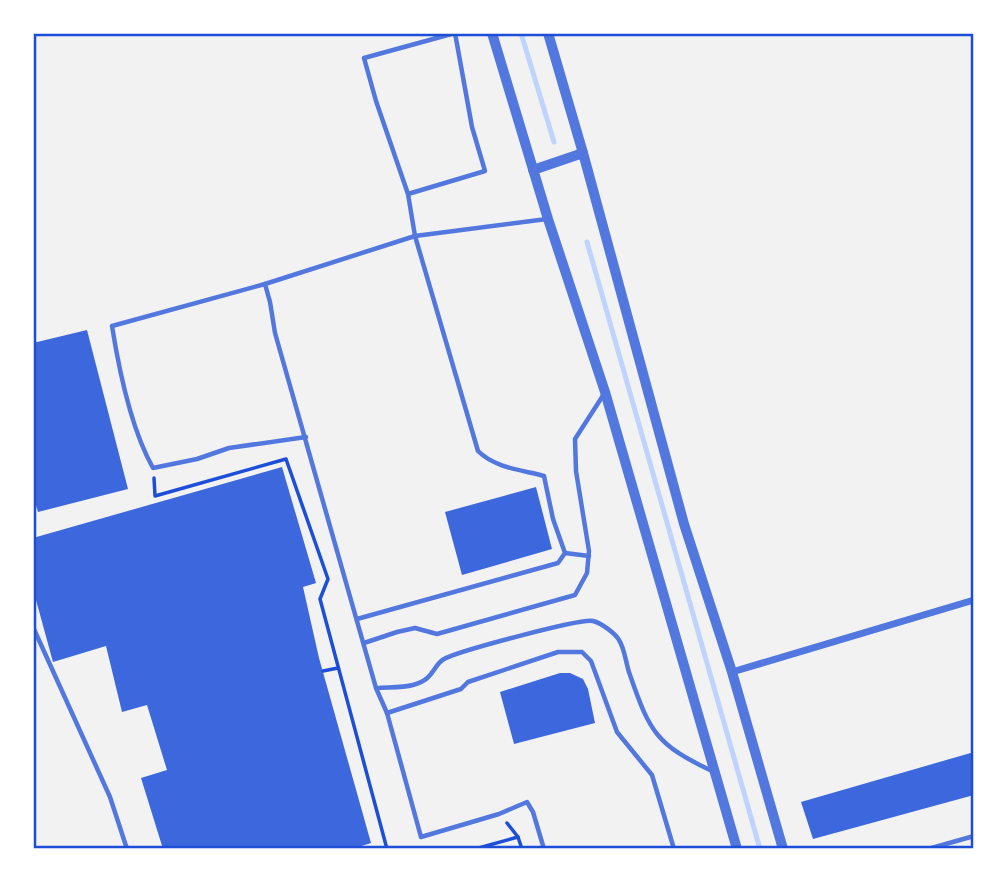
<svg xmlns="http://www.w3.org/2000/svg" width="1007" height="882" viewBox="0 0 1007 882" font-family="Raleway,sans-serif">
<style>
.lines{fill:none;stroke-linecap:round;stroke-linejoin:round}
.stream{stroke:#bfd3fe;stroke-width:5}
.building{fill:#3d67dc}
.path{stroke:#1d4ed8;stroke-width:3.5}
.service{stroke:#5277de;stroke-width:4.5}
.minor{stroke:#5277de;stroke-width:7}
.tertiary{stroke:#5277de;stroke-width:10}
.neatline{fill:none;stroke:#1d4ed8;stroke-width:2.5}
</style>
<rect width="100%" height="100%" fill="#f2f2f2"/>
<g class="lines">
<!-- stream -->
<g class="stream">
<path d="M 521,33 L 554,142"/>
<path d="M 587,242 L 760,849"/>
</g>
</g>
<!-- building -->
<g class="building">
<path d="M 87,330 L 128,489 L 38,512 L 33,495 L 33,343 Z"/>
<path d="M 282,467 L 316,583 L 303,587 L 319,658 L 371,843 L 352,849 L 163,849 L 141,778 L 167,770 L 147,705 L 122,712 L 106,646 L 53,662 L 33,589 L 33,538 Z"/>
<path d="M 536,487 L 552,549 L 462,575 L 445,512 Z"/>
<path d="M 560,673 L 570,673 L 583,679 L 588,689 L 595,723 L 514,744 L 500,692 Z"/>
<path d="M 974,752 L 974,795 L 813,839 L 801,802 Z"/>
</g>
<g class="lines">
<!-- path -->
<g class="path">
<path d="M 154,478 L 155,496 L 286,459 L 328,579 L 320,599 L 387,849"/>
<path d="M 323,671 L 338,668"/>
<path d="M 507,823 L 518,837"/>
<path d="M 475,849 L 518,837 L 522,849"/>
</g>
<!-- service -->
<g class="service">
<path d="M 408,194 L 485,171 L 472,127 L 455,33"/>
<path d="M 265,284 L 112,326 C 119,370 131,429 153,468 L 197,459 L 229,448 L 306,437"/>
<path d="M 565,553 L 589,556"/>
<path d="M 357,619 L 558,563 L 565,553 L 553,519 L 544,476 C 522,470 495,468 478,451 L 415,236 L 408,194 L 376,101 L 364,58 L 455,33"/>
<path d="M 33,627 L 110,797 L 127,849"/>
<path d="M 364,643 L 397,632 L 415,628 L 437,634 L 575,595 L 587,573 L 589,551 L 576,471 L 575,439 L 604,394"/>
<path d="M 376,688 C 387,687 402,688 413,685 C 435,679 432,666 444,659 C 459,651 581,618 593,621 C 601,623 615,633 619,640 C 625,649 626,665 630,675 C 650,733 657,745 712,771"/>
<path d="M 387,713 L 461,689 L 468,682 L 558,652 L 582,652 L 591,661 L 617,732 L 652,775 L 674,849"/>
<path d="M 544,849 L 533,812 L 527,802 L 499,814 L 421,837 L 387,713 L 376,688 L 275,333 L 270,302 L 265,284 L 415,236 L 547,219"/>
<path d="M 928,849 L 974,836"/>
</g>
<!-- minor -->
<path class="minor" d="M 732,672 L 974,600"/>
<!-- tertiary -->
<g class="tertiary">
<path d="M 492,33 L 548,219 L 605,392 L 737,849"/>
<path d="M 548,33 L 583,153 L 684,524 L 732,672 L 783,849"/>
<path d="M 533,170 L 583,153"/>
</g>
</g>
<!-- border -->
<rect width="1007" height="882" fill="none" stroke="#ffffff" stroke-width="70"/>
<rect x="35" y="35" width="937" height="812" class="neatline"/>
</svg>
